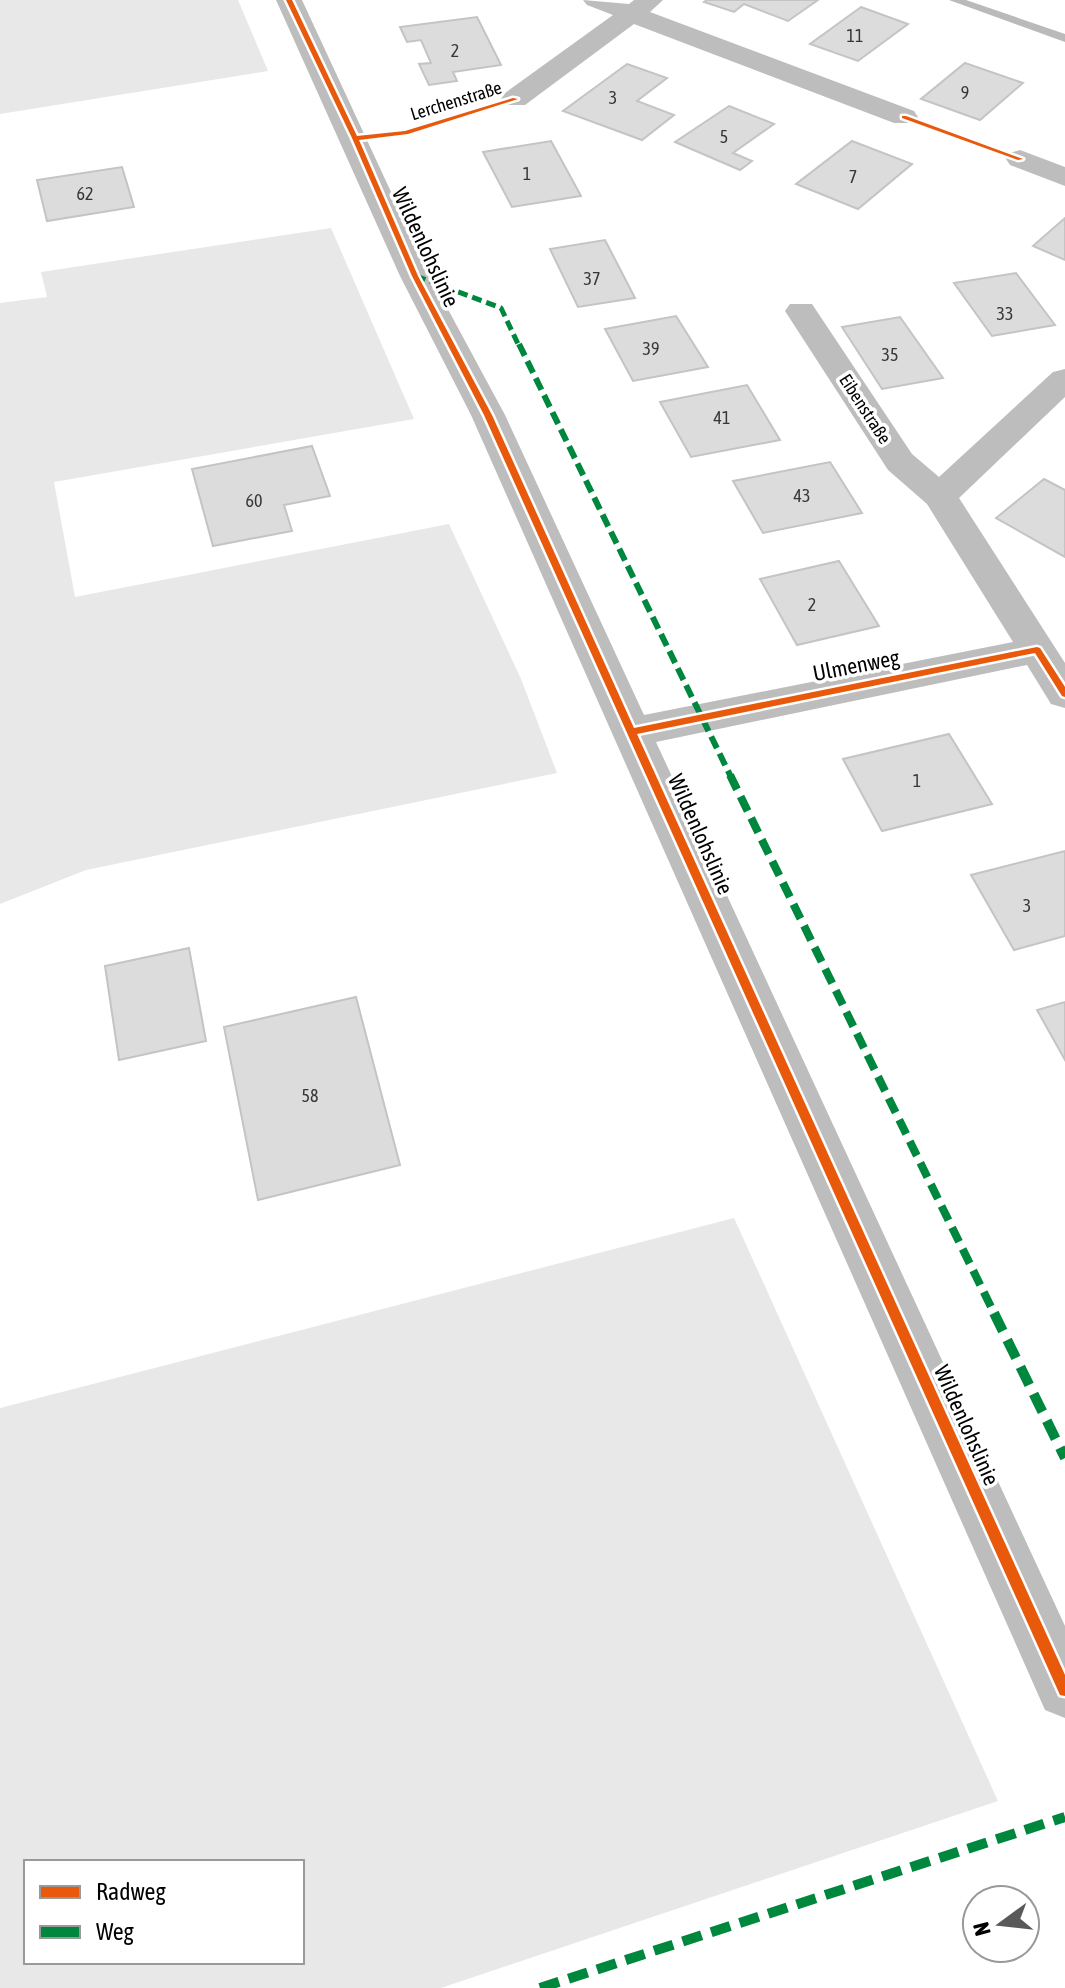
<svg xmlns="http://www.w3.org/2000/svg" width="1065" height="1988" viewBox="0 0 1065 1988" font-family="'Asap Condensed',sans-serif">
<style>
.green{fill:#e8e8e8;fill-rule:evenodd}
.lines{fill:none;stroke-linecap:round;stroke-linejoin:round}
.stream{fill:#bababa;fill-rule:evenodd}
.building{fill:#dcdcdc;stroke:#c4c4c4;stroke-width:2}
.minor{fill:#bdbdbd;fill-rule:evenodd}
.quiet-far3{stroke:#00873e;stroke-width:5;stroke-dasharray:10 5;stroke-linecap:butt}
.quiet-far2{stroke:#00873e;stroke-width:6;stroke-dasharray:13 6;stroke-linecap:butt}
.quiet-far1{stroke:#00873e;stroke-width:8;stroke-dasharray:16 8;stroke-linecap:butt}
.quiet{stroke:#00873e;stroke-width:10;stroke-dasharray:20 10;stroke-linecap:butt}
.cycleway-casing{stroke:#fff;stroke-width:5}
.cycleway{fill:#e8590c;fill-rule:evenodd}
.labels{text-anchor:middle;stroke-width:7;stroke-linejoin:round;paint-order:stroke}
.number-label{font-size:18px;fill:#373737}
.far-street-label{font-size:18px;fill:#000;stroke:#fff}
.street-label{font-size:22px;fill:#000;stroke:#fff}
</style>
<rect width="100%" height="100%" fill="#fff"/>
<!-- green -->
<g class="green">
<path d="M 0,0 L 238,0 L 268,71 L 0,114 Z"/>
<path d="M 331,228 L 414,419 L 54,482 L 75,597 L 449,524 L 521,679 L 557,773 L 86,870 L 0,904 L 0,303 L 47,297 L 41,272 Z"/>
<path d="M 734,1218 L 998,1801 L 441,1988 L 0,1988 L 0,1408 ZM 302,1862 L 302,1962 L 26,1962 L 26,1862 Z"/>
</g>
<g class="lines">
<!-- stream -->
<path class="stream" d="M 949,0 L 966,0 L 1065,34 L 1065,42 Z"/>
</g>
<!-- building -->
<g class="building">
<path d="M 707,0 L 818,0 L 788,21 L 744,4 L 734,12 L 704,2 Z"/>
<path d="M 861,7 L 908,24 L 858,61 L 810,44 Z"/>
<path d="M 477,17 L 501,65 L 453,72 L 457,81 L 429,85 L 419,64 L 431,63 L 421,40 L 407,42 L 400,27 Z"/>
<path d="M 965,63 L 1023,83 L 980,120 L 921,99 Z"/>
<path d="M 627,64 L 667,78 L 637,101 L 674,115 L 642,140 L 563,111 Z"/>
<path d="M 729,106 L 774,124 L 733,153 L 752,161 L 740,170 L 675,142 Z"/>
<path d="M 551,141 L 581,196 L 512,207 L 483,152 Z"/>
<path d="M 852,141 L 912,164 L 858,209 L 796,184 Z"/>
<path d="M 122,167 L 134,207 L 47,221 L 37,180 Z"/>
<path d="M 1065,218 L 1065,260 L 1033,246 Z"/>
<path d="M 605,240 L 635,298 L 578,307 L 550,249 Z"/>
<path d="M 1016,273 L 1055,325 L 992,336 L 954,283 Z"/>
<path d="M 676,316 L 708,367 L 633,381 L 605,329 Z"/>
<path d="M 900,317 L 943,378 L 882,389 L 842,327 Z"/>
<path d="M 747,385 L 780,440 L 691,457 L 660,402 Z"/>
<path d="M 312,446 L 330,496 L 284,505 L 292,531 L 213,546 L 192,469 Z"/>
<path d="M 830,462 L 862,513 L 763,533 L 733,481 Z"/>
<path d="M 1044,479 L 1065,490 L 1065,557 L 996,518 Z"/>
<path d="M 839,561 L 879,626 L 797,645 L 760,579 Z"/>
<path d="M 949,734 L 992,804 L 882,831 L 843,759 Z"/>
<path d="M 1065,851 L 1065,936 L 1014,950 L 971,875 Z"/>
<path d="M 189,948 L 206,1041 L 119,1060 L 105,966 Z"/>
<path d="M 356,997 L 400,1165 L 258,1200 L 224,1027 Z"/>
<path d="M 1065,1002 L 1065,1060 L 1037,1010 Z"/>
</g>
<g class="lines">
<!-- minor -->
<g class="minor">
<path d="M 276,0 L 302,0 L 430,276 L 505,415 L 644,715 L 1013,642 L 927,504 L 888,470 L 785,311 L 790,304 L 812,304 L 912,454 L 939,477 L 1053,372 L 1065,369 L 1065,397 L 959,498 L 1065,663 L 1065,708 L 1051,704 L 1027,665 L 656,742 L 1065,1626 L 1065,1718 L 1045,1710 L 471,415 L 400,276 Z"/>
<path d="M 583,0 L 629,4 L 634,0 L 663,0 L 650,12 L 914,111 L 918,117 L 914,123 L 894,123 L 634,24 L 525,105 L 505,105 L 501,99 L 505,93 L 613,15 L 587,5 Z"/>
<path d="M 1020,150 L 1065,167 L 1065,186 L 1010,165 L 1006,159 L 1010,153 Z"/>
</g>
<!-- quiet-far3 -->
<path class="quiet-far3" d="M 416,276 L 501,308 L 519,346"/>
<!-- quiet-far2 -->
<path class="quiet-far2" d="M 519,344 L 731,777"/>
<!-- quiet-far1 -->
<path class="quiet-far1" d="M 730,775 L 995,1315"/>
<!-- quiet -->
<g class="quiet">
<path d="M 994,1313 L 1065,1458"/>
<path d="M 540,1988 L 1065,1817"/>
</g>
<defs>
<g id="cycleway">
<path d="M 286,0 L 292,0 L 357,136 L 405,131 L 513,98 L 518,99 L 408,134 L 359,140 L 418,276 L 492,415 L 634,728 L 1037,647 L 1040,648 L 1065,687 L 1065,697 L 1062,696 L 1035,653 L 637,734 L 1065,1675 L 1065,1696 L 1060,1695 L 484,415 L 412,276 L 352,138 Z"/>
<path d="M 902,116 L 906,116 L 1023,159 L 1018,160 L 902,118 Z"/>
</g>
</defs>
<!-- cycleway casing -->
<use href="#cycleway" class="cycleway-casing"/>
<!-- cycleway -->
<use href="#cycleway" class="cycleway"/>
</g>
<g class="labels">
<!-- number labels -->
<g class="number-label">
<text x="855" y="42">11</text>
<text x="455" y="57">2</text>
<text x="965" y="99">9</text>
<text x="613" y="104">3</text>
<text x="724" y="143">5</text>
<text x="527" y="180">1</text>
<text x="853" y="183">7</text>
<text x="85" y="200">62</text>
<text x="592" y="285">37</text>
<text x="1005" y="320">33</text>
<text x="651" y="355">39</text>
<text x="890" y="361">35</text>
<text x="722" y="424">41</text>
<text x="802" y="502">43</text>
<text x="254" y="507">60</text>
<text x="812" y="611">2</text>
<text x="917" y="787">1</text>
<text x="1027" y="912">3</text>
<text x="310" y="1102">58</text>
</g>
<!-- far-street labels -->
<g class="far-street-label">
<text transform="translate(456 101) rotate(-17)" y="6">Lerchenstraße</text>
<text transform="translate(865 409) rotate(57)" y="6">Eibenstraße</text>
</g>
<!-- street labels -->
<g class="street-label">
<text transform="translate(426 247) rotate(65)" y="8">Wildenlohslinie</text>
<text transform="translate(856 665) rotate(-11)" y="8">Ulmenweg</text>
<text transform="translate(701 834) rotate(66)" y="8">Wildenlohslinie</text>
<text transform="translate(967 1425) rotate(66)" y="8">Wildenlohslinie</text>
</g>
</g>
<!-- legend -->
<rect x="24" y="1860" width="280" height="104" fill="#ffffff" stroke="#999999" stroke-width="2"/>
<rect x="40" y="1886" width="40" height="12" fill="#e8590c" stroke="#999999" stroke-width="2"/>
<text x="96" y="1900" font-size="24" fill="#000000">Radweg</text>
<rect x="40" y="1926" width="40" height="12" fill="#00873e" stroke="#999999" stroke-width="2"/>
<text x="96" y="1940" font-size="24" fill="#000000">Weg</text>
<!-- north arrow -->
<g transform="translate(1001 1924) rotate(255)"><circle r="38" fill="#ffffff" stroke="#999999" stroke-width="2"/>
<path d="M0-6L14 30L0 20L-14 30Z" fill="#595959"/>
<text y="-12" font-size="22" font-weight="bold" text-anchor="middle" fill="#000000">N</text>
</g>
</svg>
